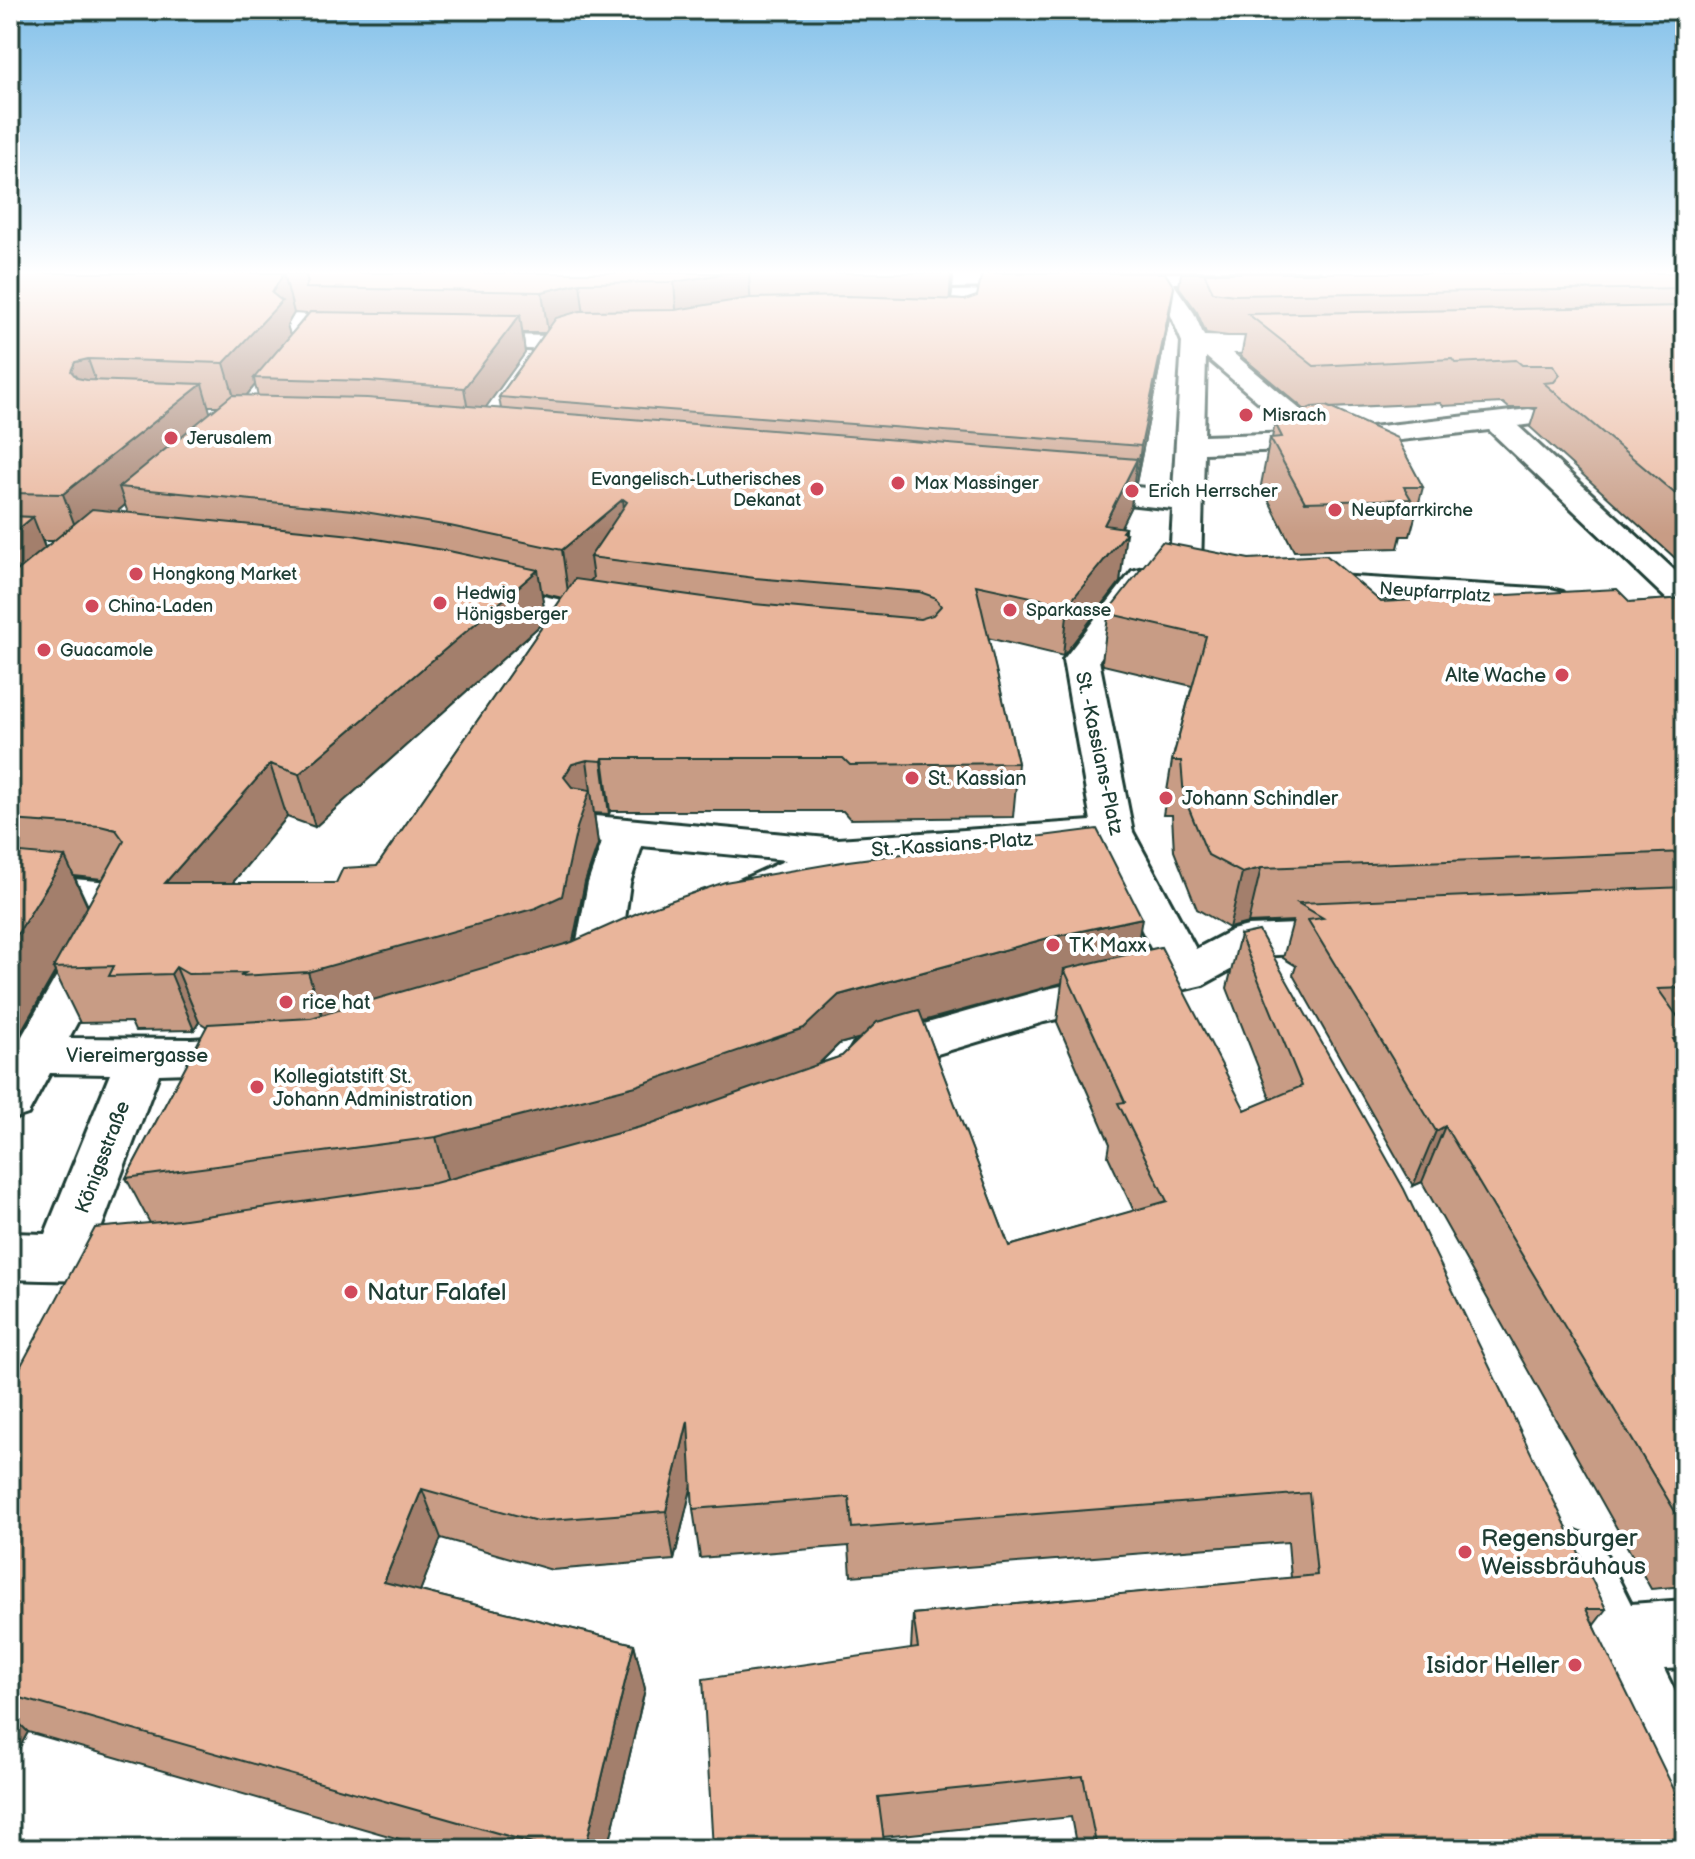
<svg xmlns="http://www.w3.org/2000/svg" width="1695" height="1859" viewBox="0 0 1695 1859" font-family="'Balsamiq Sans',sans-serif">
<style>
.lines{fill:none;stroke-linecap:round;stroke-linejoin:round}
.minor-casing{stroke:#1f3d34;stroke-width:6}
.minor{fill:#fff;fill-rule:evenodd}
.wall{fill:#c89c85;stroke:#1f3d34;stroke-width:2;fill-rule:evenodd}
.shaded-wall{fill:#a37f6c;stroke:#1f3d34;stroke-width:2}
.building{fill:#e9b59b;stroke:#1f3d34;stroke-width:2}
.poi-dot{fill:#d1495b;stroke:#fff;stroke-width:3}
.labels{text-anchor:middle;stroke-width:8;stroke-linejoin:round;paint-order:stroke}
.far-poi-label{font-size:18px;fill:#1f3d34;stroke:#fff;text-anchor:start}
.far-street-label{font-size:18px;fill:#1f3d34;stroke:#fff}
.poi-label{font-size:20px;fill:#1f3d34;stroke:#fff;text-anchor:start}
.street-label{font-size:20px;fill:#1f3d34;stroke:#fff}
.near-poi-label{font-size:24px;fill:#1f3d34;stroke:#fff;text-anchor:start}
</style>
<rect width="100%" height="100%" fill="#fff"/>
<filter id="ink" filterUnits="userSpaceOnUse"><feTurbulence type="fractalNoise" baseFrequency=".0125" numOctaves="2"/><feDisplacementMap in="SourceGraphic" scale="16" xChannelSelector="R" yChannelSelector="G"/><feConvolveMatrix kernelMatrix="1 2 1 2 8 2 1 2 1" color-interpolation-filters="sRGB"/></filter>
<g filter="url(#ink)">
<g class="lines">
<defs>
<g id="minor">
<path d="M 1099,273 L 1319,273 L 1308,280 L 1173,283 L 1194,313 L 1204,336 L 1312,339 L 1315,344 L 1312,349 L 1303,351 L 1233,353 L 1327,432 L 1529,409 L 1539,411 L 1543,417 L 1539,423 L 1518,426 L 1685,580 L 1685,608 L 1673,605 L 1489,430 L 1321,449 L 1204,453 L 1201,568 L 1226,572 L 1231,579 L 1226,586 L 1215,589 L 1174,584 L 1169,577 L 1173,509 L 1072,498 L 1062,495 L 1057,489 L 1062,483 L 1072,480 L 1173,491 L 1182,342 L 1170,313 L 1150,284 L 1099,283 L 1096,278 ZM 1206,357 L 1295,433 L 1204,436 Z"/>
<path d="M 1038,274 L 1046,276 L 1049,281 L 1046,286 L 895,289 L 887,287 L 884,282 L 887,277 L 895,275 Z"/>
<path d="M 465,334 L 549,336 L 558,338 L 561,343 L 558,348 L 549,350 L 456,346 L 453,341 L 456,336 Z"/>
<path d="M 1143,568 L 1154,571 L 1159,578 L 1099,660 L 1133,832 L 1196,949 L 1232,930 L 1248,926 L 1347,922 L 1363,926 L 1369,937 L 1363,948 L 1347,952 L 1256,956 L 1203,985 L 1044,1022 L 871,1074 L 854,1068 L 847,1056 L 854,1044 L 1043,990 L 1159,964 L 1099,846 L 847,864 L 750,907 L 735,903 L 729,893 L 735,883 L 786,860 L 642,846 L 630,883 L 619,962 L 612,973 L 596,977 L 580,973 L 573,962 L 588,883 L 602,842 L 581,838 L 575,829 L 581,820 L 595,816 L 838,839 L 1091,821 L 1063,660 L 1132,571 Z"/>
<path d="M 1304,574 L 1551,589 L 1563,592 L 1568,599 L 1563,606 L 1551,609 L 1292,591 L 1288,584 L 1292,577 Z"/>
<path d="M 484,583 L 625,614 L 630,621 L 625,628 L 613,631 L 472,600 L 468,593 L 472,586 Z"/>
<path d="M 10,874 L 123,883 L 138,887 L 144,897 L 69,1038 L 192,1039 L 250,1035 L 267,1041 L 274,1053 L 267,1065 L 250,1071 L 159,1074 L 99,1234 L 138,1230 L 157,1237 L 165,1253 L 157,1269 C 110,1285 59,1280 10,1279 L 10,1233 L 45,1234 L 110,1074 L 50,1073 L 28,1114 L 10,1120 L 10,1057 L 95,909 L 10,902 Z"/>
<path d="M 1576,1531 L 1599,1540 L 1631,1604 L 1685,1600 L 1685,1668 L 1664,1669 L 1685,1712 L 1685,1824 L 1659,1814 L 1544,1563 L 1553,1540 Z"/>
</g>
</defs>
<!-- minor casing -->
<use href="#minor" class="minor-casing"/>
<!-- minor -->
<use href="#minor" class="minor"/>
</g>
<!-- wall -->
<g class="wall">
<path d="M 10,273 L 953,273 L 951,299 L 1169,319 L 1136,483 L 1134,482 L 1131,506 L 1120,527 L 1125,528 L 1120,582 L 1063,656 L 988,638 L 1018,763 L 1013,817 L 850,819 L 843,811 L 610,811 L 609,814 L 594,813 L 598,844 L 585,882 L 573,942 L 1136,953 L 1245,1110 L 1271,1100 L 1227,988 L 1240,935 L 1606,1609 L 1594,1625 L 1685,1849 L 1077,1849 L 1071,1817 L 883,1837 L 713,1849 L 911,1649 L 913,1614 L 1291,1578 L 1288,1542 L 851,1576 L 849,1546 L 700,1558 L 693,1509 L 692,1485 L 674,1560 L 552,1570 L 441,1538 L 420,1591 L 634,1644 L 645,1689 L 608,1849 L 434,1849 L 28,1732 L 10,1765 L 10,1386 L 150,1223 L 126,1178 L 207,1027 L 199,1022 L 194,1030 L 135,1031 L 131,1022 L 80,1023 L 55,972 L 10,1051 ZM 294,313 L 308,314 L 290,336 L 287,325 ZM 522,333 L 545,333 L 499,397 L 501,409 L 485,408 L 525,353 ZM 255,385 L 258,396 L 246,396 ZM 208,406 L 218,406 L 210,413 ZM 125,505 L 128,513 L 117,512 ZM 43,541 L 53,541 L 45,548 ZM 541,593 L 562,598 L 377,866 L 336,883 L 232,883 L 287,817 L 315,827 L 546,620 ZM 74,876 L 103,879 L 88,906 ZM 1062,983 L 1057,1022 L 1110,1144 L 1108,1156 L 1134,1211 L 1009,1246 L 923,1021 ZM 860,1038 L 842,1056 L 820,1063 L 839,1044 Z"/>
<path d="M 1181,273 L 1685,273 L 1685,567 L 1530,427 L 1536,408 L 1509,408 L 1503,403 L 1443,406 L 1440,403 L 1330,408 L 1423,487 L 1410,536 L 1401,536 L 1398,548 L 1294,551 L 1261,485 L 1270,438 L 1272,438 L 1275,423 L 1307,409 L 1304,409 L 1241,356 L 1245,336 L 1228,336 L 1206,333 L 1197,312 L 1179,287 Z"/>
<path d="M 1685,598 L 1685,1047 L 1682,1052 L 1685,1056 L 1685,1586 L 1651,1589 L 1422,1182 L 1413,1186 L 1293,975 L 1296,966 L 1283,958 L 1293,921 L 1248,923 L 1229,928 L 1197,909 L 1174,851 L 1172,815 L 1163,815 L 1172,761 L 1192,686 L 1103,665 L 1102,661 L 1109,610 L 1381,602 L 1630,602 Z"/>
</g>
<!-- shaded-wall -->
<g class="shaded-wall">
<path d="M 284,273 L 294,313 L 287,325 L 292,342 L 254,378 L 255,385 L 237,407 L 224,363 Z"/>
<path d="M 728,273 L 749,273 L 751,310 L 677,322 L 674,282 Z"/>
<path d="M 951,273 L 953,273 L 952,293 L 949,311 Z"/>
<path d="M 580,283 L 585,323 L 548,333 L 542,292 Z"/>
<path d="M 1174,287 L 1169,319 L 1136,483 L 1141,446 Z"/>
<path d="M 520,315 L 525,353 L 471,428 L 464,388 Z"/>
<path d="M 88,359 L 103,402 L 86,415 L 71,371 L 75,362 Z"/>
<path d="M 202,384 L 215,429 L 119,487 L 125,505 L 81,542 L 63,494 Z"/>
<path d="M 1137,459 L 1131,506 L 1105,560 L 1125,528 L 1124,536 L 1126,533 L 1120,582 L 1063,656 L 1068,605 L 1104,525 Z"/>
<path d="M 623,499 L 628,546 L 590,557 L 593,578 L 569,599 L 562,550 Z"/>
<path d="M 33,517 L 52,566 L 10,602 L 10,536 Z"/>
<path d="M 538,570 L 546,620 L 315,827 L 299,774 Z"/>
<path d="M 603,758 L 610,811 L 609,814 L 602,761 Z"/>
<path d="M 587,760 L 598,844 L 585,882 L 571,951 L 326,1027 L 308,972 L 577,828 L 564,777 L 572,764 Z"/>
<path d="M 270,764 L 287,817 L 187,938 L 165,883 Z"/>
<path d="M 65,857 L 90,912 L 53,968 L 55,972 L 10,1051 L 10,946 Z"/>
<path d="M 1261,868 L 1248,923 L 1229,928 L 1242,873 Z"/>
<path d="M 1142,918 L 1134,967 L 1064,969 L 1062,983 L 839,1044 L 805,1077 L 449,1186 L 436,1137 L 839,995 L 1048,938 Z"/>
<path d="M 176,967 L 199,1022 L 194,1030 L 171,974 Z"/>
<path d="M 1445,1126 L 1422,1182 L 1413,1186 L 1436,1131 Z"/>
<path d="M 688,1421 L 695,1472 L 674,1560 L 666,1511 Z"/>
<path d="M 422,1489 L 441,1538 L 405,1629 L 384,1582 Z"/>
<path d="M 634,1644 L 645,1689 L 608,1849 L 585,1849 Z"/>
<path d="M 10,1714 L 28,1732 L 10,1765 Z"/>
</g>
<!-- building -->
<g class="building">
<path d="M 10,273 L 284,273 L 272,293 L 282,301 L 224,363 L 88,359 L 75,362 L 71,371 L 77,378 L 87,380 L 202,384 L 63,494 L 10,493 Z"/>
<path d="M 289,273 L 728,273 L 674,282 L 580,283 L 542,292 L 305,288 L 308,282 L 305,274 Z"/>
<path d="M 982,273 L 1165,273 L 1174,287 L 1141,446 L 499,397 L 556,318 L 580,311 L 675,310 L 750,298 L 847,296 L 965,300 L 977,296 Z"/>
<path d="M 1204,273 L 1685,273 L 1685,288 L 1235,295 L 1213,292 Z"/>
<path d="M 1685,306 L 1685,502 L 1544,383 L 1554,382 L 1560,375 L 1553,365 L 1522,365 L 1516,360 L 1455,363 L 1452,359 L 1314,366 L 1248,314 Z"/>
<path d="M 310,312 L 520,315 L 464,388 L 369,381 L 254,378 Z"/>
<path d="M 232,395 L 367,398 L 1137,459 L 1104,525 L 1125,528 L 1122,532 L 1126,533 L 1068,605 L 976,585 L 1018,763 L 850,765 L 843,758 L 603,758 L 602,761 L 587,760 L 572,764 L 564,777 L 572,787 L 590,790 L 577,828 L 562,896 L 536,908 L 308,972 L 240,976 L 245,973 L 188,974 L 176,967 L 171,974 L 109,976 L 114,966 L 53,968 L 124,841 L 116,830 L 100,826 L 10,820 L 10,757 L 18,746 L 10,736 L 10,577 L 92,509 L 352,535 L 449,551 L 538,570 L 299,774 L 270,764 L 165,883 L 336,883 L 343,868 L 377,866 L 575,579 L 754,604 L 920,619 L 933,615 L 941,606 L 934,597 L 920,592 L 755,578 L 590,557 L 627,502 L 623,499 L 562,550 L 450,526 L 353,510 L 119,487 Z"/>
<path d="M 1326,406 L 1397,438 L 1423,487 L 1404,487 L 1411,499 L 1305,502 L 1270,438 L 1282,437 L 1275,423 L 1312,407 Z"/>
<path d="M 10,516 L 33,517 L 10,536 Z"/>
<path d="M 1162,542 L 1249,559 L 1326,555 L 1381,602 L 1617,589 L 1630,602 L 1685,598 L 1685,852 L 1261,868 L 1242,873 L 1208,855 L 1184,797 L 1181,761 L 1172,761 L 1206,636 L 1110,614 L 1109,610 Z"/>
<path d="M 1097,829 L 1142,918 L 1048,938 L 839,995 L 804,1028 L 636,1086 L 436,1137 L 126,1178 L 208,1024 L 311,1018 L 572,942 L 644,910 L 725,882 L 848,861 Z"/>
<path d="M 10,852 L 65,857 L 10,946 Z"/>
<path d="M 1685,887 L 1685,988 L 1658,989 L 1685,1027 L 1685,1037 L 1673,1039 L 1685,1056 L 1685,1528 L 1445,1126 L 1436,1131 L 1308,920 L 1323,918 L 1298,903 Z"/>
<path d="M 1259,931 L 1404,1189 L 1606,1609 L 1586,1609 L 1685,1812 L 1685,1849 L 1097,1849 L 1083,1776 L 878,1797 L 885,1849 L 713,1849 L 703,1679 L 918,1648 L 913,1614 L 1317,1575 L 1309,1493 L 852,1528 L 849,1497 L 693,1509 L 688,1421 L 666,1511 L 537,1521 L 422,1489 L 384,1582 L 634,1644 L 585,1849 L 554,1849 L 10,1695 L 10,1386 L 95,1228 L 171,1221 L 435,1183 L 644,1126 L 842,1056 L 877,1022 L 919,1010 L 1009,1246 L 1167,1201 L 1118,1103 L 1125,1102 L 1064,969 L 1161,947 L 1245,1110 L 1302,1086 L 1240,935 Z"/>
</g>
</g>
<!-- sky -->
<linearGradient id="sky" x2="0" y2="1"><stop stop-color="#82c0e9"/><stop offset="0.51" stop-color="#fff"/><stop offset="1" stop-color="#fff" stop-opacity="0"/></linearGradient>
<rect width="1695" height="534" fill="url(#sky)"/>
<!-- markers -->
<g class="poi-dot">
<circle cx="1246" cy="415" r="8"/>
<circle cx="171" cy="438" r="8"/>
<circle cx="898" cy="483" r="8"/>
<circle cx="817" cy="489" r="8"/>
<circle cx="1132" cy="491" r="8"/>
<circle cx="1335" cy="510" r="8"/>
<circle cx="136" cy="574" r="8"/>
<circle cx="440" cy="603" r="8"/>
<circle cx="92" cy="606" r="8"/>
<circle cx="1010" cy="610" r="8"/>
<circle cx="44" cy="650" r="8"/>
<circle cx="1562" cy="675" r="8"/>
<circle cx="912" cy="778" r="8"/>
<circle cx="1166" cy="798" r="8"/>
<circle cx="1053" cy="945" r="8"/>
<circle cx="286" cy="1002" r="8"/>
<circle cx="257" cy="1087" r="8"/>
<circle cx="351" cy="1292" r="8"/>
<circle cx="1465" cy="1552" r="8"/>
<circle cx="1575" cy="1665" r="8"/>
</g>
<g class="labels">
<!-- far-poi labels -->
<g class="far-poi-label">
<text x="1262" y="421">Misrach</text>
<text x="187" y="444">Jerusalem</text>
<text x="801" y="485" text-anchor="end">Evangelisch-Lutherisches<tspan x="801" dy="21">Dekanat</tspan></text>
<text x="914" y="489">Max Massinger</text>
<text x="1148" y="497">Erich Herrscher</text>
<text x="1351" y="516">Neupfarrkirche</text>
<text x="152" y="580">Hongkong Market</text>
<text x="456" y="599">Hedwig<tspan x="456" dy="21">Hönigsberger</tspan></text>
<text x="108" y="612">China-Laden</text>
<text x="1026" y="616">Sparkasse</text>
<text x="60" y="656">Guacamole</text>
</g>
<!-- far-street labels -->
<g class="far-street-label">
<text transform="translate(1435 592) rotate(4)" y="6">Neupfarrplatz</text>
</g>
<!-- poi labels -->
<g class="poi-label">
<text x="1546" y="682" text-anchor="end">Alte Wache</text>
<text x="928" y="785">St. Kassian</text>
<text x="1182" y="805">Johann Schindler</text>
<text x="1069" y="952">TK Maxx</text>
<text x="302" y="1009">rice hat</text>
<text x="273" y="1083">Kollegiatstift St.<tspan x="273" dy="23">Johann Administration</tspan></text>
</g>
<!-- street labels -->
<g class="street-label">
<text transform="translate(1100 753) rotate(78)" y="7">St. -Kassians-Platz</text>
<text transform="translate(952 844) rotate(-4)" y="7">St.-Kassians-Platz</text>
<text x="137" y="1062">Viereimergasse</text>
<text transform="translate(102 1157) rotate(-69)" y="7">Königsstraße</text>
</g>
<!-- near-poi labels -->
<g class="near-poi-label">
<text x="367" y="1300">Natur Falafel</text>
<text x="1481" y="1546">Regensburger<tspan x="1481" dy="28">Weissbräuhaus</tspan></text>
<text x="1559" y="1673" text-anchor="end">Isidor Heller</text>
</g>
</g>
<!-- margin -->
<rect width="1695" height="1859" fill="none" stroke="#fff" stroke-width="40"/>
<rect x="20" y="20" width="1655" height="1819" fill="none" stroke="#1f3d34" stroke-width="3" filter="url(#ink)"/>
</svg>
